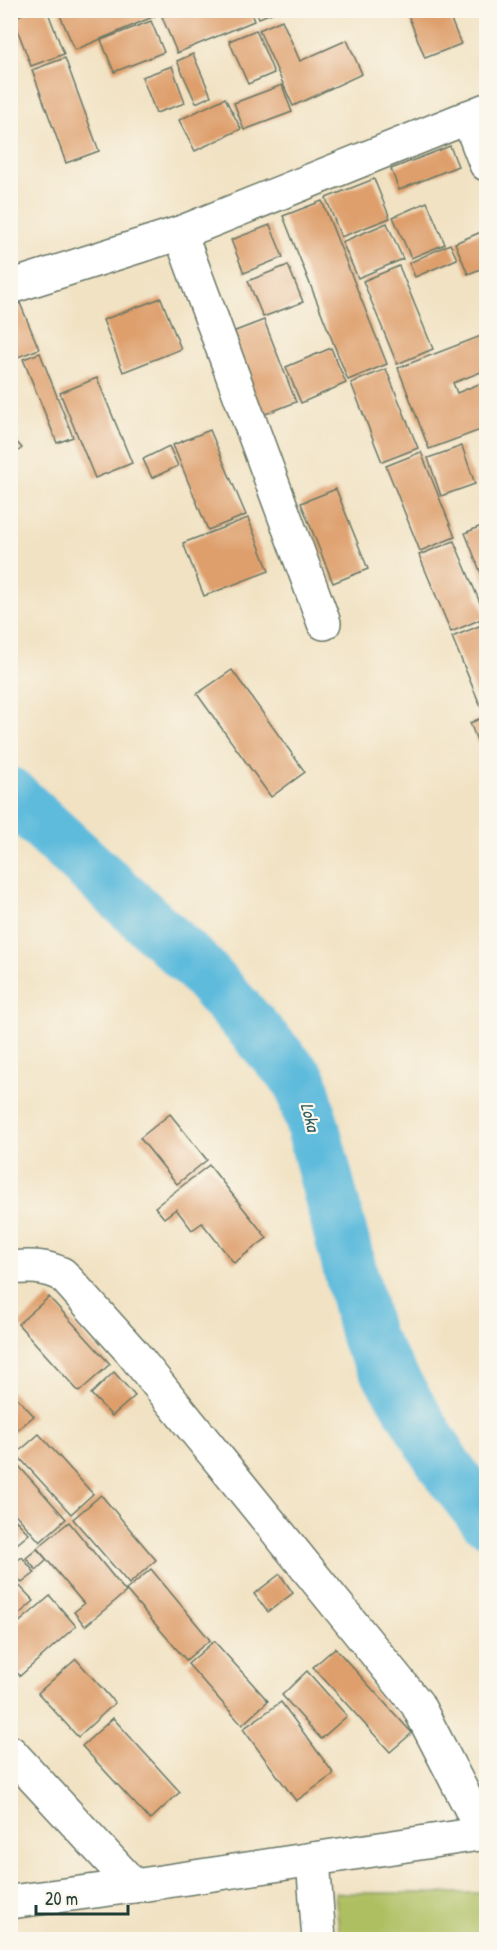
<svg xmlns="http://www.w3.org/2000/svg" width="497" height="1950" viewBox="0 0 497 1950" font-family="'Patrick Hand',sans-serif">
<style>
.green{fill:#aebf62;stroke:#667e4b;stroke-width:1.5}
.lines{fill:none;stroke-linecap:round;stroke-linejoin:round}
.river{stroke:#5ebbdc;stroke-width:54}
.building{fill:#de9f6c}
.minor-casing{stroke:#687766;stroke-width:36}
.minor{stroke:#fff;stroke-width:33}
.labels{text-anchor:middle;stroke-width:4.5;stroke-linejoin:round;paint-order:stroke}
.water-label{font-size:18px;font-style:italic;fill:#2f5c5e;stroke:#fbf7ec}
</style>
<rect width="100%" height="100%" fill="#fbf7ec"/>
<filter id="ink" filterUnits="userSpaceOnUse"><feTurbulence type="fractalNoise" baseFrequency=".0167" numOctaves="2"/><feDisplacementMap in="SourceGraphic" scale="12" xChannelSelector="R" yChannelSelector="G"/><feConvolveMatrix kernelMatrix="1 2 1 2 8 2 1 2 1" color-interpolation-filters="sRGB"/></filter>
<filter id="wash" filterUnits="userSpaceOnUse"><feTurbulence type="fractalNoise" baseFrequency=".008" numOctaves="4" result="noise"/><feDisplacementMap in="SourceGraphic" scale="24" xChannelSelector="R" yChannelSelector="G"/><feGaussianBlur stdDeviation="1.35" result="paint"/><feColorMatrix in="noise" values="0 0 0 0 0 0 0 0 0 0 0 0 0 0 0 0 0 1.4 0 .05"/><feComposite in="paint" operator="in"/></filter>
<g filter="url(#wash)">
<rect width="100%" height="100%" fill="#f1e2c3"/>
<!-- green -->
<path class="green" d="M 335,1893 L 486,1893 L 486,1939 L 340,1939 Z"/>
<g class="lines">
<!-- river -->
<path class="river" d="M 10,794 L 200,969 L 301,1082 L 368,1339 L 449,1472 L 486,1519"/>
</g>
<g id="blocks">
<!-- building -->
<g class="building">
<path d="M 32,10 L 47,10 L 64,54 L 31,66 L 13,18 Z"/>
<path d="M 64,10 L 153,10 L 155,16 L 75,50 L 59,13 Z"/>
<path d="M 177,10 L 250,10 L 254,21 L 177,53 L 162,17 Z"/>
<path d="M 255,10 L 277,10 L 277,11 L 259,18 Z"/>
<path d="M 406,10 L 447,10 L 461,44 L 425,58 Z"/>
<path d="M 282,20 L 300,61 L 347,40 L 362,74 L 293,106 L 259,30 Z"/>
<path d="M 151,21 L 164,52 L 114,72 L 101,40 Z"/>
<path d="M 256,30 L 274,73 L 248,84 L 229,41 Z"/>
<path d="M 193,54 L 211,96 L 196,103 L 177,61 Z"/>
<path d="M 65,58 L 99,151 L 66,163 L 32,70 Z"/>
<path d="M 172,66 L 185,103 L 156,113 L 142,77 Z"/>
<path d="M 282,85 L 292,112 L 244,130 L 234,103 Z"/>
<path d="M 225,98 L 241,129 L 195,151 L 179,120 Z"/>
<path d="M 450,146 L 458,166 L 399,190 L 391,169 Z"/>
<path d="M 374,179 L 390,218 L 341,237 L 326,198 Z"/>
<path d="M 322,201 L 387,364 L 348,380 L 283,216 Z"/>
<path d="M 427,202 L 445,244 L 411,258 L 393,217 Z"/>
<path d="M 387,223 L 403,259 L 358,278 L 342,242 Z"/>
<path d="M 270,225 L 283,257 L 244,273 L 231,240 Z"/>
<path d="M 486,230 L 486,267 L 468,274 L 455,243 Z"/>
<path d="M 450,244 L 457,259 L 415,277 L 409,263 Z"/>
<path d="M 288,265 L 303,302 L 263,317 L 248,281 Z"/>
<path d="M 399,266 L 433,349 L 397,364 L 363,281 Z"/>
<path d="M 161,298 L 181,349 L 123,372 L 103,320 Z"/>
<path d="M 20,303 L 39,349 L 10,360 L 10,307 Z"/>
<path d="M 264,320 L 296,402 L 258,417 L 225,335 Z"/>
<path d="M 486,334 L 486,370 L 453,383 L 457,393 L 486,381 L 486,428 L 429,449 L 398,368 Z"/>
<path d="M 331,348 L 346,383 L 301,403 L 286,367 Z"/>
<path d="M 40,353 L 73,437 L 57,443 L 23,359 Z"/>
<path d="M 386,369 L 418,448 L 382,462 L 351,383 Z"/>
<path d="M 97,378 L 132,463 L 95,478 L 60,393 Z"/>
<path d="M 210,430 L 246,515 L 208,530 L 173,445 Z"/>
<path d="M 10,435 L 22,448 L 10,458 Z"/>
<path d="M 169,446 L 178,466 L 152,478 L 143,459 Z"/>
<path d="M 462,446 L 475,484 L 441,496 L 428,458 Z"/>
<path d="M 421,452 L 455,537 L 420,551 L 386,466 Z"/>
<path d="M 336,489 L 368,569 L 333,583 L 301,503 Z"/>
<path d="M 248,518 L 269,571 L 204,596 L 183,543 Z"/>
<path d="M 486,524 L 486,586 L 465,533 Z"/>
<path d="M 454,541 L 486,617 L 451,632 L 419,555 Z"/>
<path d="M 484,624 L 486,630 L 486,710 L 483,712 L 452,637 Z"/>
<path d="M 232,670 L 305,772 L 271,797 L 197,694 Z"/>
<path d="M 486,716 L 486,763 L 470,723 Z"/>
<path d="M 170,1114 L 207,1160 L 177,1184 L 140,1138 Z"/>
<path d="M 209,1165 L 267,1238 L 234,1263 L 202,1223 L 192,1230 L 176,1209 L 164,1218 L 155,1207 Z"/>
<path d="M 49,1297 L 110,1364 L 79,1392 L 18,1324 Z"/>
<path d="M 114,1372 L 135,1396 L 112,1416 L 91,1394 Z"/>
<path d="M 10,1390 L 34,1416 L 10,1436 Z"/>
<path d="M 39,1434 L 93,1494 L 71,1514 L 16,1454 Z"/>
<path d="M 10,1456 L 66,1519 L 40,1542 L 10,1508 Z"/>
<path d="M 101,1495 L 156,1560 L 129,1584 L 73,1519 Z"/>
<path d="M 10,1514 L 29,1534 L 10,1550 Z"/>
<path d="M 69,1522 L 126,1592 L 85,1626 L 74,1612 L 84,1604 L 37,1548 Z"/>
<path d="M 37,1549 L 47,1560 L 36,1570 L 26,1558 Z"/>
<path d="M 22,1557 L 35,1573 L 22,1583 L 10,1569 L 10,1566 Z"/>
<path d="M 151,1569 L 210,1640 L 186,1660 L 126,1590 Z"/>
<path d="M 280,1574 L 293,1593 L 268,1612 L 254,1594 Z"/>
<path d="M 10,1576 L 34,1601 L 10,1622 Z"/>
<path d="M 50,1596 L 76,1626 L 20,1676 L 10,1665 L 10,1630 Z"/>
<path d="M 214,1641 L 268,1701 L 242,1725 L 188,1664 Z"/>
<path d="M 335,1648 L 412,1733 L 390,1752 L 313,1667 Z"/>
<path d="M 76,1659 L 115,1703 L 78,1737 L 38,1693 Z"/>
<path d="M 307,1671 L 347,1716 L 321,1739 L 282,1695 Z"/>
<path d="M 281,1702 L 334,1774 L 296,1801 L 243,1729 Z"/>
<path d="M 113,1718 L 180,1792 L 150,1820 L 82,1746 Z"/>
</g>
</g>
</g>
<g filter="url(#ink)">
<use href="#blocks" fill-opacity="0" stroke="#687766" stroke-width="1.5"/>
<g class="lines">
<defs>
<g id="minor">
<path d="M 468,117 L 486,164"/>
<path d="M 180,233 L 324,623"/>
<path d="M 10,287 L 180,233 L 486,110"/>
<path d="M 10,1268 C 30,1266 44,1266 62,1274 L 131,1351 L 417,1704 L 484,1834"/>
<path d="M 10,1752 L 134,1886"/>
<path d="M 313,1859 L 319,1940"/>
<path d="M 10,1902 L 134,1886 L 486,1833"/>
</g>
</defs>
<!-- minor casing -->
<use href="#minor" class="minor-casing"/>
<!-- minor -->
<use href="#minor" class="minor"/>
</g>
</g>
<g class="labels">
<!-- water labels -->
<g class="water-label">
<text transform="translate(310 1117) rotate(75)" y="6">Loka</text>
</g>
</g>
<!-- margin -->
<rect width="497" height="1950" fill="none" stroke="#fbf7ec" stroke-width="36"/>
<!-- scale -->
<path d="M36 1905v9h92v-9" fill="none" stroke="#1f3d34" stroke-width="3"/>
<text x="45" y="1905" font-size="18" fill="#1f3d34" stroke="#fbf7ec" stroke-width="4.5" paint-order="stroke">20 m</text>
</svg>
